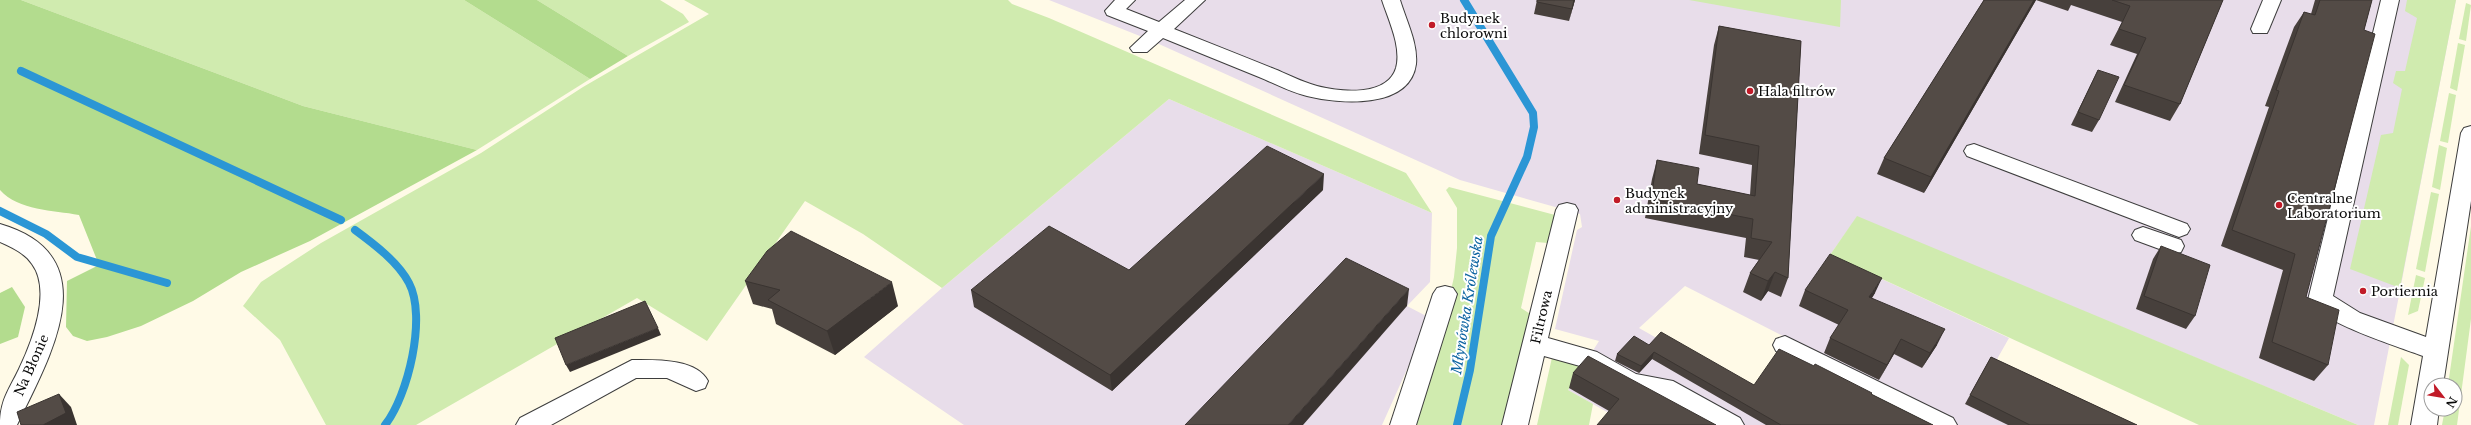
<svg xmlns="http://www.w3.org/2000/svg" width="2471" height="425" viewBox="0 0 2471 425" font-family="'Libre Baskerville',serif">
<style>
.industrial{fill:#e8ddea}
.green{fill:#d0ebaf}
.forest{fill:#b3dc8e}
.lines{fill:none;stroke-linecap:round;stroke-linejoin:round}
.stream{stroke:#2b96d5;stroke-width:8}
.minor-casing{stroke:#3d3d3d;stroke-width:2}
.minor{fill:#fff;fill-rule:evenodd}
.wall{fill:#47403c}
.shaded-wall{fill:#3a3431}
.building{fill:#534b46;stroke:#3a3431}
.poi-dot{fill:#c11b28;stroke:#fff;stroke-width:1.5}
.labels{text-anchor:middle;stroke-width:4;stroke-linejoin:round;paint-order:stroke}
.poi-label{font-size:13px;fill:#0a0a0a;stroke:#fff;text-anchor:start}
.street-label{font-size:13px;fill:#0a0a0a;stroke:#fff}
.water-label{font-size:14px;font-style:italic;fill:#0e65a2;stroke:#fff}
</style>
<rect width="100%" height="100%" fill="#fffae7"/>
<!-- industrial -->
<g class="industrial">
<path d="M 1049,0 L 2456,0 L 2374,425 L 2358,425 L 1857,217 L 1830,255 L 2009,338 L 1992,368 L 2113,425 L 1957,425 L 1685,286 L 1639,328 L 1810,425 L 1630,425 L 1568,390 L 1599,341 L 1555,329 L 1577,230 L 1582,227 L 1580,214 L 1460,180 L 1150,40 Z"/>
<path d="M 1169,99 L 1432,213 L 1430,282 L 1407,306 L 1430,318 L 1382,425 L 964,425 L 864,357 L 942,288 Z"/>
</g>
<!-- green -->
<g class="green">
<path d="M 21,0 L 464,0 L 590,79 L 477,150 L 303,106 Z"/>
<path d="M 537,0 L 660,0 L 683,14 L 689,22 L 628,56 Z"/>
<path d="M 684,0 L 1008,0 L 1012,4 L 1049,18 L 1406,173 L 1432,213 L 1169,99 L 942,288 L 863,234 L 805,201 L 707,341 L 637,298 L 416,425 L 326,425 L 280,340 L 243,306 L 261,282 L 321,243 L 481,153 L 583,87 L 709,14 Z"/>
<path d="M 1689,0 L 1841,0 L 1840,27 Z"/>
<path d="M 2407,0 L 2456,0 L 2400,288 L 2350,269 L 2381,135 L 2393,133 L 2402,89 L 2393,83 L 2396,71 L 2405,71 L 2417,18 L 2405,11 Z"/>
<path d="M 2466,3 L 2471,5 L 2466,41 L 2459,39 Z"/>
<path d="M 2458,43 L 2465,45 L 2457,91 L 2450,88 Z"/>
<path d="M 2449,93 L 2456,95 L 2448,143 L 2440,141 Z"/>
<path d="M 2439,145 L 2447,148 L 2440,190 L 2432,187 Z"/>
<path d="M 1449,187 L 1555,215 L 1548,243 L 1536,242 L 1521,308 L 1532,315 L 1503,425 L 1409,425 L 1448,303 L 1454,277 L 1457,248 L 1457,208 L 1446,190 Z"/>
<path d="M 2431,192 L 2439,194 L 2425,272 L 2416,269 Z"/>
<path d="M 1857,216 L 2358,425 L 2199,425 L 1830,255 Z"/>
<path d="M 2471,226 L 2471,319 L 2457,425 L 2442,425 L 2445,409 L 2455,409 L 2455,385 L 2448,385 Z"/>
<path d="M 2416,275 L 2425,278 L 2418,311 L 2408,315 Z"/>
<path d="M 1553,353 L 1584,363 L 1576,380 L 1568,390 L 1593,404 L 1589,425 L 1537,425 Z"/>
<path d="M 2401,357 L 2409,365 L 2398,425 L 2388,425 Z"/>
</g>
<!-- forest -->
<g class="forest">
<path d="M 0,0 L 21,0 L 303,106 L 477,150 L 310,241 L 241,272 L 193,301 L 141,326 L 107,337 L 87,341 L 73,336 L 66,327 L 67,281 L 99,265 L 79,215 C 53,210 19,211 0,190 Z"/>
<path d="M 464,0 L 537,0 L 628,56 L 590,79 Z"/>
<path d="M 12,287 L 25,307 L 18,337 L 0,344 L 0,293 Z"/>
</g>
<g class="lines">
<!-- stream -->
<g class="stream">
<path d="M 21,71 L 341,220"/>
<path d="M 0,211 L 46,234 L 77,257 L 167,283"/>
<path d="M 355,230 C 374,244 398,262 409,283 C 427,317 408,396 385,425"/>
<path d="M 1457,425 L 1470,370 L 1491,236 L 1527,157 L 1534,127 L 1533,113 L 1464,0"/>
</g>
<defs>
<g id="minor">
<path d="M 1115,0 L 1135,0 L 1126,9 L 1159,22 L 1185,0 L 1205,0 L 1174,29 C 1207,42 1240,55 1272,68 C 1287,74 1302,82 1317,86 C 1341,92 1387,97 1396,68 C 1402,47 1388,19 1382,0 L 1400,0 C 1406,20 1418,43 1416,64 C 1410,110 1338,104 1307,96 C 1290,92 1274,83 1259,77 C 1227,64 1195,51 1163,38 L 1147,52 L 1133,52 L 1130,48 L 1148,31 L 1107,15 L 1105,11 Z"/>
<path d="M 2263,0 L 2281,0 L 2269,29 L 2267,33 L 2253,33 L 2251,29 Z"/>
<path d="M 2381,0 L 2399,0 L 2333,296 L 2360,313 L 2426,337 L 2461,133 L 2464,128 L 2471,126 L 2471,201 L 2443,385 L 2431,385 L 2431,409 L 2439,409 L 2437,425 L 2411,425 L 2423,356 C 2397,346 2321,323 2308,300 Z"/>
<path d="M 1974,144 L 2187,224 L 2190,229 L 2187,234 L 2179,237 L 2171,234 L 1967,156 L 1964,151 L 1967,146 Z"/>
<path d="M 1567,203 L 1575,205 L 1578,210 L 1548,338 L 1597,352 L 1636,374 L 1673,381 L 1740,418 L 1744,425 L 1709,425 L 1659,397 L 1622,390 L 1580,366 L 1544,356 L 1528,425 L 1502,425 L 1556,210 L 1559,205 Z"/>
<path d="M 0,224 C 110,256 49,358 17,425 L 0,425 C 0,400 9,390 19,369 C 32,342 52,291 32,264 C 25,253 11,247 0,242 Z"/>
<path d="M 2143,227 L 2181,240 L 2184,246 L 2181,252 L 2173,254 L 2135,240 L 2132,235 L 2135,230 Z"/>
<path d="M 1445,286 L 1453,288 L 1457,294 L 1416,425 L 1390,425 L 1433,294 L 1437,288 Z"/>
<path d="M 1785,336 L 1953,418 L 1957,425 L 1921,425 L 1776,351 L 1773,345 L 1776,339 Z"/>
<path d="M 632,360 C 655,360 696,358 708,381 L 705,388 L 696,391 L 667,378 L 636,378 L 551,425 L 516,425 L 520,418 Z"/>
</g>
</defs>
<!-- minor casing -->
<use href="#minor" class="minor-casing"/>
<!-- minor -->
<use href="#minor" class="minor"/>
</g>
<!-- wall -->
<g class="wall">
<path d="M 1537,0 L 1575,0 L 1569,21 L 1534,14 Z"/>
<path d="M 1984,0 L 2223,0 L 2180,104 L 2170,121 L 2115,102 L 2137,54 L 2110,45 L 2122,22 L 2071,5 L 2068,11 L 2036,0 L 1924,193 L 1877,174 L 1884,158 Z"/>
<path d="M 2315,0 L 2372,0 L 2364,30 L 2306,297 L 2328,365 L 2314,381 L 2259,358 L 2283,270 L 2221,246 L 2269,107 L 2265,106 L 2294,27 L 2304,12 L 2311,14 Z"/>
<path d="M 1719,26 L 1801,41 L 1788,278 L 1781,297 L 1768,291 L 1761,301 L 1743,292 L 1750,273 L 1759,260 L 1744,257 L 1746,238 L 1645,218 L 1652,179 L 1657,160 L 1697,184 L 1750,195 L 1752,165 L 1699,154 L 1714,45 Z"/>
<path d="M 2098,70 L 2099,120 L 2092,132 L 2071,125 Z"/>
<path d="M 1323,190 L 1112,391 L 974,307 L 971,290 L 1129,270 Z"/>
<path d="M 2161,246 L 2195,316 L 2186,329 L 2136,309 L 2153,259 Z"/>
<path d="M 745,281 L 898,306 L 835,355 L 776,324 L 772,309 L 753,304 Z"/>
<path d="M 1805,290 L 1875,293 L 1872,298 L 1937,345 L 1922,368 L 1894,354 L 1879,380 L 1824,353 L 1830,338 L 1839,325 L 1799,306 Z"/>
<path d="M 1649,345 L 1754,385 L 1871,394 L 1933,425 L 1766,425 L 1652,359 L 1639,373 L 1615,361 L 1617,354 Z"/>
<path d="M 1991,357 L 2137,425 L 2008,425 L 1965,404 Z"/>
<path d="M 1573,373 L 1716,425 L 1609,411 L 1569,388 Z"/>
</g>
<!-- shaded-wall -->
<g class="shaded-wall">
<path d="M 1574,0 L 1575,0 L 1569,21 L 1572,9 Z"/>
<path d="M 2034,0 L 2036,0 L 1924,193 L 1931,177 Z"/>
<path d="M 1324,174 L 1323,190 L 1112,391 L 1110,375 Z"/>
<path d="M 1775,272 L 1768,291 L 1761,301 L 1768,281 Z"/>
<path d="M 1882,278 L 1875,293 L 1862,312 L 1869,297 Z"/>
<path d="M 892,282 L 898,306 L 835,355 L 827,331 Z"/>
<path d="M 1409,289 L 1407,306 L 1303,425 L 1288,425 Z"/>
<path d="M 658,328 L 661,335 L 570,372 L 566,365 Z"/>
<path d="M 1945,329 L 1937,345 L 1922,368 L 1930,353 Z"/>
<path d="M 1901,339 L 1894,354 L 1879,380 L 1887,365 Z"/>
<path d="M 1654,352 L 1652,359 L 1639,373 L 1641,366 Z"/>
<path d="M 59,394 L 71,407 L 77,425 L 43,425 Z"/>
</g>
<!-- building -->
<g class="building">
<path d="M 1537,0 L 1574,0 L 1572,9 L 1537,2 Z"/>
<path d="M 1984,0 L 2034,0 L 1931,177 L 1884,158 Z"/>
<path d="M 2112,0 L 2223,0 L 2180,104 L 2124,85 L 2146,38 L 2119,29 L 2130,6 Z"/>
<path d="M 2320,0 L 2372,0 L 2364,30 L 2375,34 L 2306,297 L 2339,310 L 2328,365 L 2272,342 L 2295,254 L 2232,230 L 2279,91 L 2276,90 L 2304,12 L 2315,15 Z"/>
<path d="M 1719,26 L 1801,41 L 1788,278 L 1775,272 L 1768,281 L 1750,273 L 1772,242 L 1751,238 L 1753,219 L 1651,199 L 1657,160 L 1699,168 L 1697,184 L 1755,196 L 1759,146 L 1705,135 Z"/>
<path d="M 2098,70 L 2119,77 L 2099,120 L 2078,112 Z"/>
<path d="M 1267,146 L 1324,174 L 1110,375 L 971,290 L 1049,226 L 1129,270 Z"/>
<path d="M 791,231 L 892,282 L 827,331 L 768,300 L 780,290 L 745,281 L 767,251 Z"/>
<path d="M 2161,246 L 2210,265 L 2195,316 L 2144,296 Z"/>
<path d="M 1830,254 L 1882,278 L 1869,297 L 1945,329 L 1930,353 L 1901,339 L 1887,365 L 1830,338 L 1848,310 L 1805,290 Z"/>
<path d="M 1346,258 L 1409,289 L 1288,425 L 1185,425 Z"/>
<path d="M 645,301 L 658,328 L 566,365 L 555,338 Z"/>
<path d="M 1661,332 L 1754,385 L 1779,349 L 1814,366 L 1815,364 L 1872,393 L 1871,394 L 1933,425 L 1781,425 L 1654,352 L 1641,366 L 1617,354 L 1634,336 L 1649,345 Z"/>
<path d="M 1588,356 L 1716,425 L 1597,425 L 1619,399 L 1573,373 Z"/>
<path d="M 1991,357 L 2137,425 L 2030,425 L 1970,395 Z"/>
<path d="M 59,394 L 66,413 L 43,425 L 21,425 L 17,412 Z"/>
</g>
<!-- markers -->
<g class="poi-dot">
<circle cx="1432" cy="25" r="4"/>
<circle cx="1750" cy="91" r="4"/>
<circle cx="1617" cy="200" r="4"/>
<circle cx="2279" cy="205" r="4"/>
<circle cx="2363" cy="291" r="4"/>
</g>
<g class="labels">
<!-- poi labels -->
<g class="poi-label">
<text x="1440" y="23">Budynek<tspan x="1440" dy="15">chlorowni</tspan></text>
<text x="1758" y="96">Hala filtrów</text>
<text x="1625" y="198">Budynek<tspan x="1625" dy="15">administracyjny</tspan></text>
<text x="2287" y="203">Centralne<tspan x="2287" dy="15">Laboratorium</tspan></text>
<text x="2371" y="296">Portiernia</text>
</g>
<!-- street labels -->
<g class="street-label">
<text transform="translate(1541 317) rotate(-77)" y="5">Filtrowa</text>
<text transform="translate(31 365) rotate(-66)" y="5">Na Błonie</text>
</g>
<!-- water labels -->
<g class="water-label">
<text transform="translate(1467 305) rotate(-81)" y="5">Młynówka Królewska</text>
</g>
</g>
<!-- north arrow -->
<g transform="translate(2443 397) rotate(121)"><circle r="19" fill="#ffffff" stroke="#9d9d9d"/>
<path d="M0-3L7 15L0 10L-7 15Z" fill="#c11b28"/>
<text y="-6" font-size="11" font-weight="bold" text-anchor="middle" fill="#0a0a0a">N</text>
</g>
</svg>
